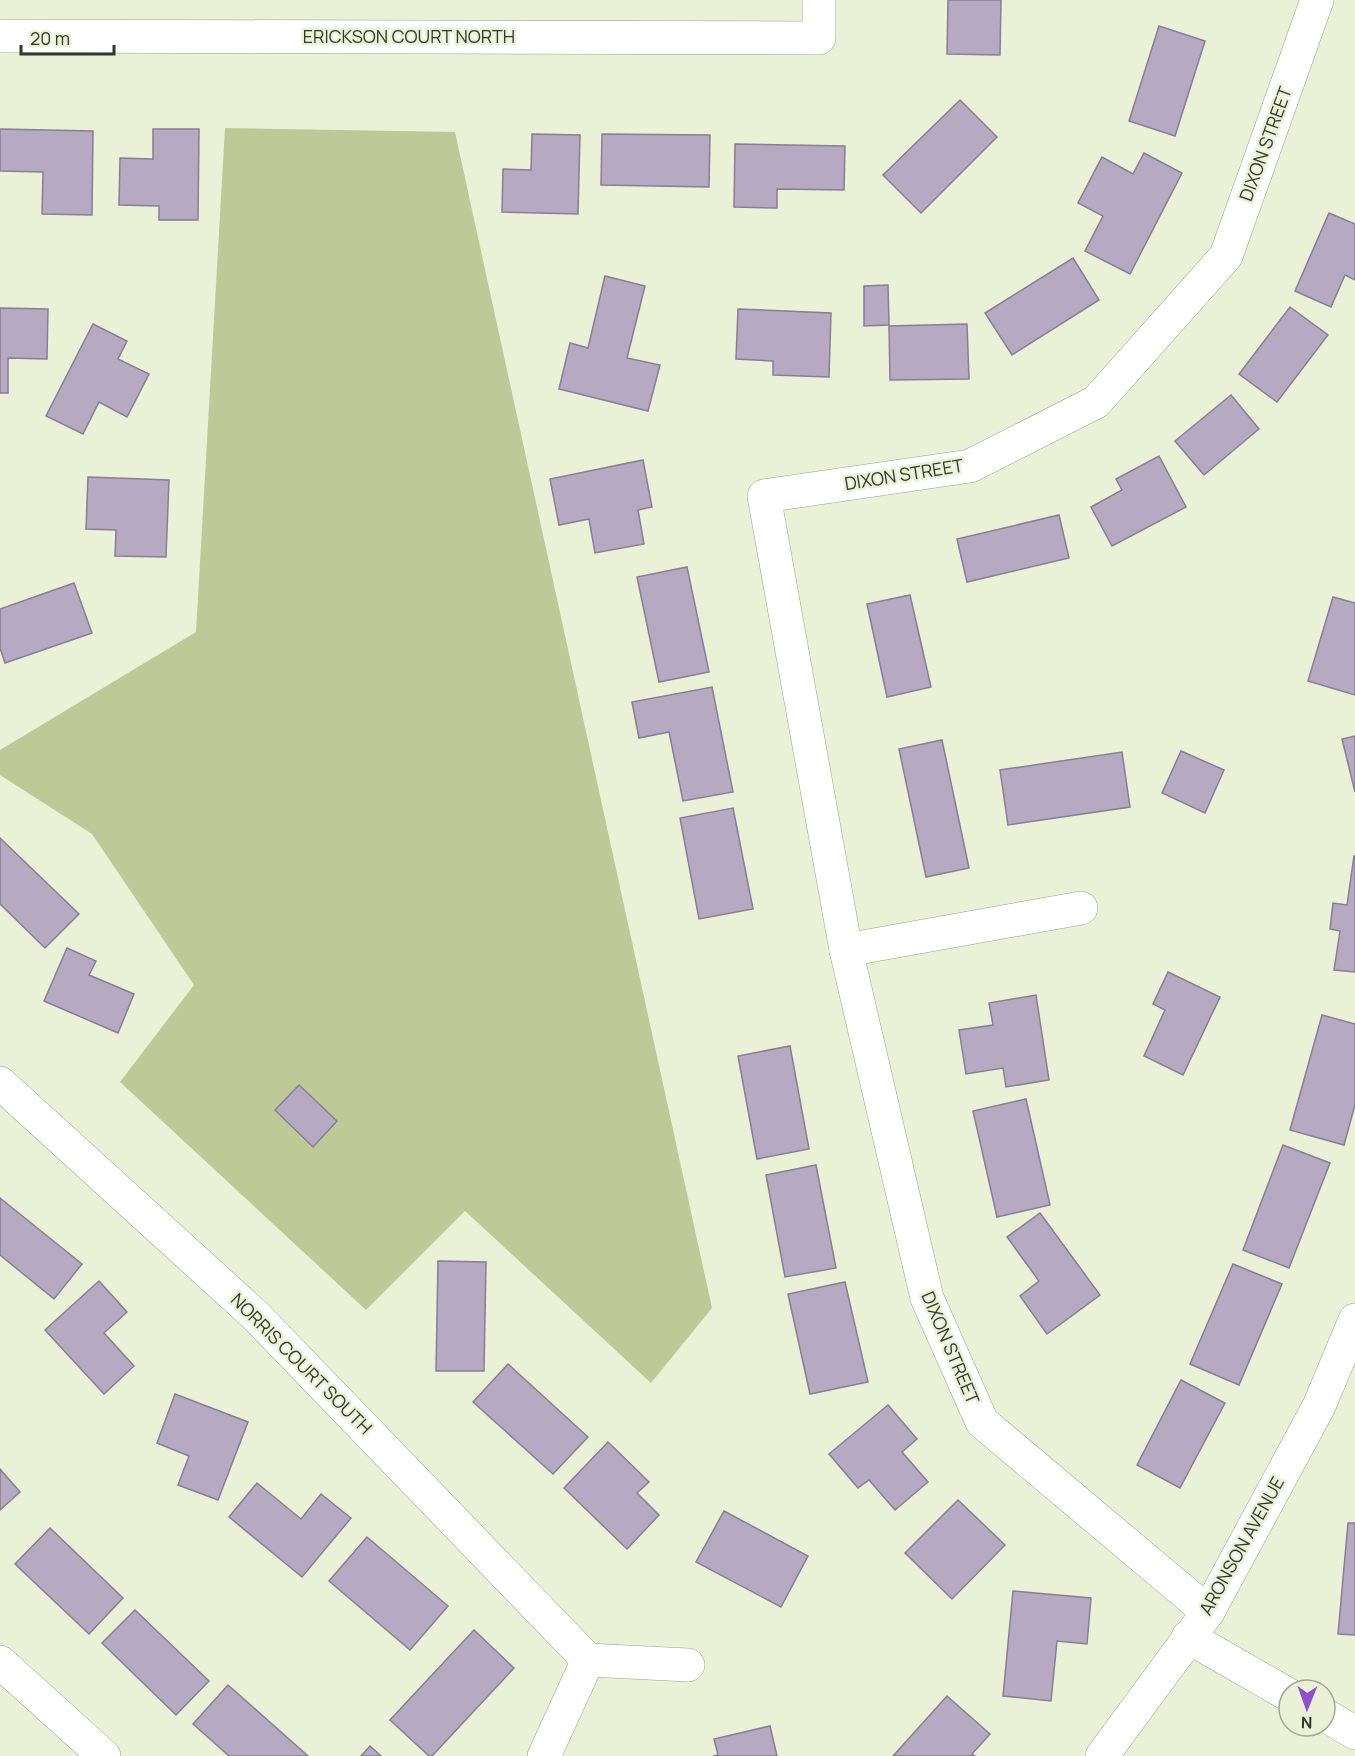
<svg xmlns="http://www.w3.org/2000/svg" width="1355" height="1756" viewBox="0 0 1355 1756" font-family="Manrope,sans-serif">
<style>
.green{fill:#bfc997}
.building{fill:#b5aac2;stroke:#887e95;stroke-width:1.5}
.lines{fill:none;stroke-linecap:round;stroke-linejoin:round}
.minor-casing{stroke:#9ba087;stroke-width:34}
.minor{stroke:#fff;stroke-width:33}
.labels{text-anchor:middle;stroke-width:5;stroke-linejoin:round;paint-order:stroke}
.street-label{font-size:18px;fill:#35372c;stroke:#ebf1d7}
</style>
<rect width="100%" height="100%" fill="#ebf1d7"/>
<!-- green -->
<path class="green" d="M 225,128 L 455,132 L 712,1308 L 651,1383 L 465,1211 L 366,1310 L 120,1082 L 194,985 L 92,834 L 0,775 L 0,750 L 196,632 Z"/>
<!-- building -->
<g class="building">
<path d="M 948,0 L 1001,0 L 1000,55 L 947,54 Z"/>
<path d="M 1159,26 L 1205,41 L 1175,136 L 1129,121 Z"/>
<path d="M 960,100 L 997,137 L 921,213 L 883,175 Z"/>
<path d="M 0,129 L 93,131 L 92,215 L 42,214 L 43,172 L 0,171 Z"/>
<path d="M 153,129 L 199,129 L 198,220 L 159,220 L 159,206 L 119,205 L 120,158 L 153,159 Z"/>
<path d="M 532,134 L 580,135 L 578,214 L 502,212 L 503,169 L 531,170 Z"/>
<path d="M 602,134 L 710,135 L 709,187 L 601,185 Z"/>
<path d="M 735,144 L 845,146 L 844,190 L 777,189 L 777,208 L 734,207 Z"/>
<path d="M 1144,153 L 1182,173 L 1130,274 L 1085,251 L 1103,216 L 1078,203 L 1102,157 L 1133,174 Z"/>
<path d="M 1329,213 L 1355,224 L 1355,280 L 1345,275 L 1331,307 L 1295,291 Z"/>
<path d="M 1073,258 L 1099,300 L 1012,355 L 985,313 Z"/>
<path d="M 605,276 L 645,286 L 627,358 L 660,365 L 648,411 L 559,389 L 570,343 L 588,348 Z"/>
<path d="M 888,285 L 889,325 L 864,326 L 864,286 Z"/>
<path d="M 1290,307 L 1328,335 L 1277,402 L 1239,374 Z"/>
<path d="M 0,308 L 48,309 L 47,359 L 8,358 L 8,393 L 0,393 Z"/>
<path d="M 738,309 L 831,313 L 829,377 L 773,375 L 773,361 L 736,359 Z"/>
<path d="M 93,324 L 127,341 L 118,359 L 149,374 L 127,417 L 99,402 L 83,434 L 46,416 Z"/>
<path d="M 967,324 L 969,379 L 890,380 L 889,326 Z"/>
<path d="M 1231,395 L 1259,429 L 1204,475 L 1175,441 Z"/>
<path d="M 1159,456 L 1186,507 L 1112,546 L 1091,507 L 1122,490 L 1116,479 Z"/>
<path d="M 643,460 L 652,507 L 638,510 L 644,544 L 595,553 L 589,519 L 559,525 L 550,479 Z"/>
<path d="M 88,477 L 169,480 L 166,557 L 115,556 L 116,530 L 86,529 Z"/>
<path d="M 1059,515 L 1069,558 L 967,582 L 957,539 Z"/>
<path d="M 687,567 L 709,672 L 659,682 L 637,577 Z"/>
<path d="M 74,583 L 92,633 L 5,663 L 0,648 L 0,609 Z"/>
<path d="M 910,595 L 931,687 L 887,697 L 867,604 Z"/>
<path d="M 1333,597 L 1355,603 L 1355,695 L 1308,681 Z"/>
<path d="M 712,687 L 733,792 L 683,801 L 669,732 L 639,738 L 632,702 Z"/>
<path d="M 1355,736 L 1355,792 L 1342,739 Z"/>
<path d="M 942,740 L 969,868 L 926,877 L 899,749 Z"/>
<path d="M 1181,751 L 1224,770 L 1205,813 L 1162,793 Z"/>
<path d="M 1122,752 L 1130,807 L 1008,825 L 1000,770 Z"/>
<path d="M 733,808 L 753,909 L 699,919 L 680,818 Z"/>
<path d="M 0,838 L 79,914 L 45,948 L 0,904 Z"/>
<path d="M 1354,856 L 1355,856 L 1355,972 L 1334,970 L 1340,931 L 1330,929 L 1333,903 L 1347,905 Z"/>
<path d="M 67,948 L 96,961 L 89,975 L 134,994 L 118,1033 L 44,1001 Z"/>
<path d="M 1168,972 L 1220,997 L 1183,1075 L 1144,1056 L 1165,1010 L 1153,1004 Z"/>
<path d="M 1036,995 L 1049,1080 L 1006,1087 L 1003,1068 L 966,1074 L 959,1030 L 993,1025 L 989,1003 Z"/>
<path d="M 1322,1015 L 1355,1024 L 1355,1105 L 1344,1145 L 1290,1130 Z"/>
<path d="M 790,1046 L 809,1149 L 757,1159 L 738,1056 Z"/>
<path d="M 299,1085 L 337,1121 L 313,1147 L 275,1110 Z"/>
<path d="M 1026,1099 L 1050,1205 L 997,1217 L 973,1111 Z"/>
<path d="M 1283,1145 L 1330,1163 L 1289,1268 L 1243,1250 Z"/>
<path d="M 816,1165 L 836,1268 L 785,1277 L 766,1175 Z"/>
<path d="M 0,1198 L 82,1264 L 54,1299 L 0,1255 Z"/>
<path d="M 1040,1213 L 1100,1295 L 1047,1334 L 1020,1296 L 1039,1281 L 1007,1237 Z"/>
<path d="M 438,1261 L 486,1262 L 484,1371 L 436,1371 Z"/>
<path d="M 1233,1264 L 1282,1284 L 1239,1385 L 1190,1364 Z"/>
<path d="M 99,1281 L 127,1312 L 104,1333 L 134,1366 L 104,1394 L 45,1330 Z"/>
<path d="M 845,1282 L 868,1382 L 810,1394 L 788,1294 Z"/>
<path d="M 508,1364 L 588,1437 L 553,1474 L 473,1402 Z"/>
<path d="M 1181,1380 L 1225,1403 L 1180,1488 L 1137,1465 Z"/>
<path d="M 175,1394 L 248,1422 L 218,1500 L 178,1485 L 189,1456 L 157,1443 Z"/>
<path d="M 888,1405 L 917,1439 L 902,1452 L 928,1482 L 895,1510 L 869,1480 L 858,1488 L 829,1454 Z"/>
<path d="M 608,1442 L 649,1482 L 637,1493 L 659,1515 L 627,1549 L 564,1488 Z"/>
<path d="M 0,1469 L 20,1492 L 0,1510 Z"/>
<path d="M 257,1483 L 301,1519 L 321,1494 L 351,1518 L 302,1577 L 229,1517 Z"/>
<path d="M 958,1500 L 1005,1545 L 952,1599 L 905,1553 Z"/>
<path d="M 724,1511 L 808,1556 L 781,1607 L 696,1562 Z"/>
<path d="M 1348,1523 L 1355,1523 L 1355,1635 L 1338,1634 Z"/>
<path d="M 50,1528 L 123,1598 L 89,1634 L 15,1564 Z"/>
<path d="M 367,1537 L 448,1606 L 410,1650 L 329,1581 Z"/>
<path d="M 1013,1591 L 1091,1598 L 1087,1644 L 1057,1641 L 1051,1701 L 1003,1696 Z"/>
<path d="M 135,1610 L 209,1681 L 176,1715 L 102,1643 Z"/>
<path d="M 474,1630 L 514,1668 L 432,1756 L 429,1756 L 390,1720 Z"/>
<path d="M 228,1685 L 308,1756 L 229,1756 L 193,1724 Z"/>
<path d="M 947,1696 L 990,1734 L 972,1754 L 975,1756 L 893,1756 Z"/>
<path d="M 770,1726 L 777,1756 L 713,1756 L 718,1755 L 714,1739 Z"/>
<path d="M 370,1746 L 381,1756 L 361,1756 Z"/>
</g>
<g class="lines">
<defs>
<g id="minor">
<path d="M 0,36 L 819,38 L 819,0"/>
<path d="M 846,950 L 1081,908"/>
<path d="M 0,1083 L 256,1316 L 588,1660"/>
<path d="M 1208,1612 L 982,1422 L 927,1298 L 846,950 L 764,496 L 970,466 L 1096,402 L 1226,256 L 1317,0"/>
<path d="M 1188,1637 L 1289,1695"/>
<path d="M 588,1660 L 688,1665"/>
<path d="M 0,1662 L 104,1756"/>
<path d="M 1325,1715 L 1355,1733"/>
<path d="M 544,1756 L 588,1660"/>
<path d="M 1102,1756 L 1208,1612 L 1319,1406 L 1355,1320"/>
</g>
</defs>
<!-- minor casing -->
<use href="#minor" class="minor-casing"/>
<!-- minor -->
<use href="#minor" class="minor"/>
</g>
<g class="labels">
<!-- street labels -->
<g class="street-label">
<text x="409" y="43">ERICKSON COURT NORTH</text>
<text transform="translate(1266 144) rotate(-70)" y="6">DIXON STREET</text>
<text transform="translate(904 475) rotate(-9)" y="6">DIXON STREET</text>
<text transform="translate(950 1348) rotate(67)" y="6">DIXON STREET</text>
<text transform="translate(301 1364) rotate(45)" y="6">NORRIS COURT SOUTH</text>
<text transform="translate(1242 1546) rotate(-61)" y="6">ARONSON AVENUE</text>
</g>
</g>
<!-- north arrow -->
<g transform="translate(1307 1708) rotate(181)"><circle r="28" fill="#ebf1d7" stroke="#a2a793" stroke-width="1.5"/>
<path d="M0-4.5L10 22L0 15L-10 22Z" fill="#8e50c6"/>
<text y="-9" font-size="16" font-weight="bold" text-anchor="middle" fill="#35372c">N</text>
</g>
<!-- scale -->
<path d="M21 45v9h93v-9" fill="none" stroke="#35372c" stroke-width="3"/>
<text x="30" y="45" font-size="18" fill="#35372c" stroke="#ebf1d7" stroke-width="4.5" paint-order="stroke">20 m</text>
</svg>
